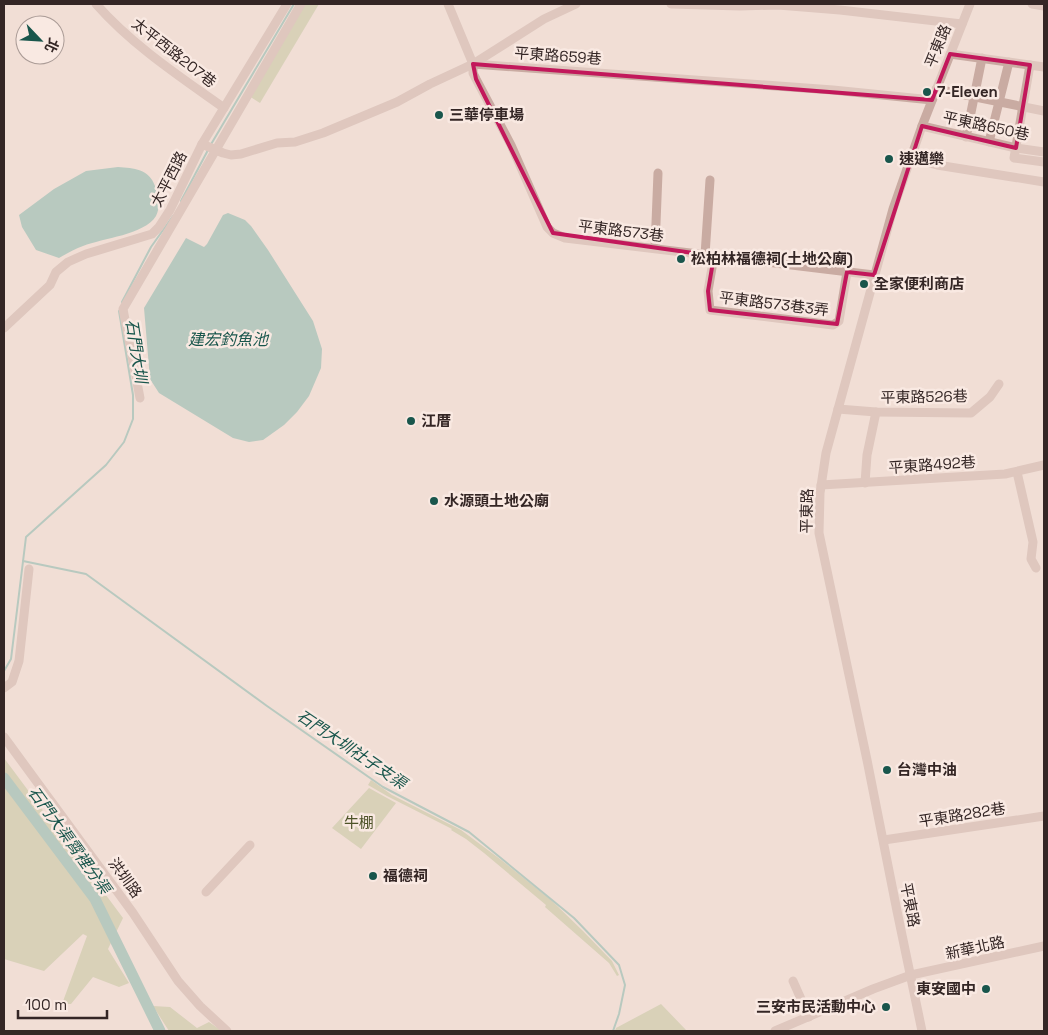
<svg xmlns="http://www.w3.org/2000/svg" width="1048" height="1035" viewBox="0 0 1048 1035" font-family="'Space Grotesk','Noto Sans TC',sans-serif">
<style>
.green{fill:#bcc096}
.water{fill:#74afa4}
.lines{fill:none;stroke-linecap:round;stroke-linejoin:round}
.stream{stroke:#74afa4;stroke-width:2}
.river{stroke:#74afa4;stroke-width:11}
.minor{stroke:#c9aba2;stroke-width:9}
.marked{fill:none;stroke:#c2185b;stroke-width:4;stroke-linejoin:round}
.poi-dot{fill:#19564c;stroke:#f9e9e2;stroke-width:2}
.labels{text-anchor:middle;stroke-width:5;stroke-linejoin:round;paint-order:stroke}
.street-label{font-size:15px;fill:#342625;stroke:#f9e9e2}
.poi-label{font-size:15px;font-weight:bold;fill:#342625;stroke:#f9e9e2;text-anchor:start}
.park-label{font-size:15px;fill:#4d5328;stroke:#f9e9e2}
.water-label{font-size:16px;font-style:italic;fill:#19564c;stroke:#f9e9e2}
</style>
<rect width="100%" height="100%" fill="#f1ded6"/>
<!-- green -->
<g class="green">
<path d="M 303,4 L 319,4 L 260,103 L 249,96 Z"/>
<path d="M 4,758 L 123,918 L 108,949 L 129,983 L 119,987 L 93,977 L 71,1004 L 62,1004 L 87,936 L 83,934 L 44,971 L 4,959 Z"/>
<path d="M 371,780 L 392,795 L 461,830 L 500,859 L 551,900 L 583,931 L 612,961 L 619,975 L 617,976 L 609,963 L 545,907 L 546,905 L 484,853 L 466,839 L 451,830 L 452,829 L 387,796 L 368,785 Z"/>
<path d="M 369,788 L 396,803 L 361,849 L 332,828 Z"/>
<path d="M 661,1004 L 687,1031 L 615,1031 L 616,1028 Z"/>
<path d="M 153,1006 L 170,1007 L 197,1028 L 209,1022 L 222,1031 L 169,1031 Z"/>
</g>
<!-- water -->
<g class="water">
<path d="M 118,167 C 134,168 149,169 155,186 C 158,196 161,206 156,216 C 144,235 103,238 83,246 C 75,249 66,254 59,258 L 36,250 L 22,227 L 19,215 L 54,189 L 86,171 Z"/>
<path d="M 228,213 L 245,220 L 251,226 L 268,250 L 313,321 L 322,349 L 321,368 L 309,396 L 297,412 L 284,425 L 263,440 L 249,442 L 233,438 L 159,393 L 150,379 L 144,308 L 186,238 L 204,247 L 207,244 L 223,215 Z"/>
</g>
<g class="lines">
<!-- stream -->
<g class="stream">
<path d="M 210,146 L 294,4"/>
<path d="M 181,201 L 208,150"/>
<path d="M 122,302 L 151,247 L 173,216"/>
<path d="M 23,561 L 86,574 L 267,706 L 383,787 L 469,832 L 574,918 L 619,965 L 625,985 L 619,1014 L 613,1031"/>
<path d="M 4,671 L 11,659 L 26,537 L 106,465 L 124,442 L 133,419 L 133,395 L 119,311"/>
</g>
<!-- river -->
<path class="river" d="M 4,778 L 95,899 L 160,1031"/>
<!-- minor -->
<g class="minor">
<path d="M 96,4 C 132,45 179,76 224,108"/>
<path d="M 448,4 L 473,64 L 473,73 L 476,79 L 511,145 L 547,227 L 553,233 L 565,238 L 874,275"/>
<path d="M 671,4 L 740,6 L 778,5 L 840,10 L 962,24"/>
<path d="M 1032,4 L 1044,6"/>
<path d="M 950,54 L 1044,67"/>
<path d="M 473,64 L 833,90 L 932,100"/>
<path d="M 1030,65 L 1014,158 L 1044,162"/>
<path d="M 936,89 L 1044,111"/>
<path d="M 922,126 L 1016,148 L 1044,152"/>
<path d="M 966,137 L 982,58"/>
<path d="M 989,142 L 1009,62"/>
<path d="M 202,144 L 223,153 L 231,155 L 241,154 L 277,143 L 295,142 L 323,133 L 397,102 L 430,84 L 473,64 L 544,19 L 576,4"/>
<path d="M 910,158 L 937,165 L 1044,182"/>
<path d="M 655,248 L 658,173"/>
<path d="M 705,255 L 710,180"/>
<path d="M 714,256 L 708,291 L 710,310 L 833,325 L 839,321 L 847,272"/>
<path d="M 4,328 L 50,285 L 56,272 L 68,262 L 86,254 L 152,234 L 159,227 L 170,210 L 202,144 L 287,4"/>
<path d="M 140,398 L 123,309 L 301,4"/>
<path d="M 838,409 L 876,412 L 971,413 L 990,397 L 999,384"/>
<path d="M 1017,472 L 1033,542 L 1031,559 L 1036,568"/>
<path d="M 865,483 L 867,455 L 876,412"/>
<path d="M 821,485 L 1005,474 L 1044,465"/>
<path d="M 4,688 L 12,682 L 19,661 L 29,569"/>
<path d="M 4,737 L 133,913 L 178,981 L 200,1006 L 227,1031"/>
<path d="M 884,840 L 1044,816"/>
<path d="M 206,892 L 250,845"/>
<path d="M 793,981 L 809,1017"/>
<path d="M 775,1031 L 873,989 L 911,975 L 1044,946"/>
<path d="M 922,1031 L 897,911 L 867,760 L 819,533 L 820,493 L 826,453 L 893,209 L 922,126 L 970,4"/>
</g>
</g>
<!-- marked area -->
<path d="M0 0H1048V1035H0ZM 950,54 L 1030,65 L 1016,148 L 922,126 L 874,275 L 847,272 L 837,324 L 710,310 L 708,291 L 714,256 L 553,233 L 476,79 L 473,64 L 932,100 Z" fill="#f1ded6" fill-opacity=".55" fill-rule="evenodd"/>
<path class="marked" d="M 950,54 L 1030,65 L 1016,148 L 922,126 L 874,275 L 847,272 L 837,324 L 710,310 L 708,291 L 714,256 L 553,233 L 476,79 L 473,64 L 932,100 Z"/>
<!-- markers -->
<g class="poi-dot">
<circle cx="927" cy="92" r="5"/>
<circle cx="439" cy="115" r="5"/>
<circle cx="889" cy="159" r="5"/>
<circle cx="681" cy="259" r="5"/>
<circle cx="864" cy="284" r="5"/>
<circle cx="411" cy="421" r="5"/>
<circle cx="434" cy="501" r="5"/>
<circle cx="887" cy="770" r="5"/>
<circle cx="373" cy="876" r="5"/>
<circle cx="986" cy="989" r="5"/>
<circle cx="886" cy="1007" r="5"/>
</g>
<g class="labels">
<!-- street labels -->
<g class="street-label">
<text transform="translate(938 46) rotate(-68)" y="5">平東路</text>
<text transform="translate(174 53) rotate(38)" y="5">太平西路207巷</text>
<text transform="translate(558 56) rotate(4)" y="5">平東路659巷</text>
<text transform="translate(986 126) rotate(12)" y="5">平東路650巷</text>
<text transform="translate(169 179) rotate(-63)" y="5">太平西路</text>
<text transform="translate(621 231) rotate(7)" y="5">平東路573巷</text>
<text transform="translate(774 304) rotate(7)" y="5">平東路573巷3弄</text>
<text transform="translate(924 397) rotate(-1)" y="5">平東路526巷</text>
<text transform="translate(932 465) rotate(-4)" y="5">平東路492巷</text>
<text transform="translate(807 511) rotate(-89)" y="5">平東路</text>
<text transform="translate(962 815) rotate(-9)" y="5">平東路282巷</text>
<text transform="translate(125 878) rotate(54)" y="5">洪圳路</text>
<text transform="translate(910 905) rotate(79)" y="5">平東路</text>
<text transform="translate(975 948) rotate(-12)" y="5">新華北路</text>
</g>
<!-- poi labels -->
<g class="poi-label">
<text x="937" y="97">7-Eleven</text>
<text x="449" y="120">三華停車場</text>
<text x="899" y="164">速邁樂</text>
<text x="691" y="264">松柏林福德祠(土地公廟)</text>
<text x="874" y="289">全家便利商店</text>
<text x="421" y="426">江厝</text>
<text x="444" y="506">水源頭土地公廟</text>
<text x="897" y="775">台灣中油</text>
<text x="383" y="881">福德祠</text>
<text x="976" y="994" text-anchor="end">東安國中</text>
<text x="876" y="1012" text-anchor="end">三安市民活動中心</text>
</g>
<!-- park labels -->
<g class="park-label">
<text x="359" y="828">牛棚</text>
</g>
<!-- water labels -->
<g class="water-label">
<text x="228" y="345">建宏釣魚池</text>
<text transform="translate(137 351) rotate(81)" y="6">石門大圳</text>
<text transform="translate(352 749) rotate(34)" y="6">石門大圳社子支渠</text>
<text transform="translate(70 840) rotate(54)" y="6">石門大渠霄裡分渠</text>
</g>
</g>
<!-- border -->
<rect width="1048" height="1035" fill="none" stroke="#342625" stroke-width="10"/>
<!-- north arrow -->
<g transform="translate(40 40) rotate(115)"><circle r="24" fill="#f9e9e2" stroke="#aa9b96"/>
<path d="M0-4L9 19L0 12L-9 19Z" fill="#19564c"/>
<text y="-8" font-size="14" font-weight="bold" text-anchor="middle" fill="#342625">北</text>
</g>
<!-- scale -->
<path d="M18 1010v8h89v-8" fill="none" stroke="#342625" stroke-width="2.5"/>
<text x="25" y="1010" font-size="15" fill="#342625" stroke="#f9e9e2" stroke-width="4" paint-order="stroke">100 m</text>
</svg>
